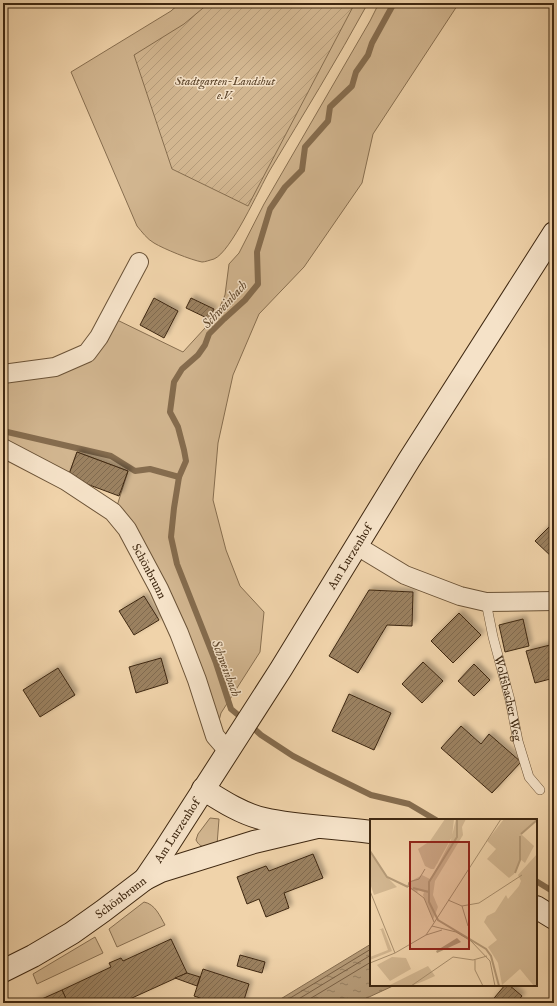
<svg xmlns="http://www.w3.org/2000/svg" width="557" height="1006" viewBox="0 0 557 1006" font-family="'IM FELL English',serif">
<style>
.grass{fill:#d2b690;stroke:#886f50}
.garden{fill:url(#garden-furrows);stroke:#886f50}
.water{fill:url(#water-ripples);stroke:#856c4e}
.lines{fill:none;stroke-linecap:round;stroke-linejoin:round}
.shore{stroke:#7a6044;stroke-width:1}
.stream{stroke:#856c4e;stroke-width:6}
.building{fill:url(#building-hatch);stroke:#3f2811;filter:url(#shadow)}
.lane-casing{stroke:#6b5337;stroke-width:10}
.street-casing{stroke:#6b5337;stroke-width:20}
.secondary-casing{stroke:#3f2811;stroke-width:24}
.lane{stroke:#f5e2c8;stroke-width:9}
.street{stroke:#f5e2c8;stroke-width:18}
.secondary{stroke:#f5e2c8;stroke-width:22}
.labels{text-anchor:middle;stroke-width:3;stroke-linejoin:round;paint-order:stroke}
.park-label{font-size:12px;font-style:italic;fill:#5c442a;stroke:#f5e2c8}
.street-label{font-size:12px;fill:#3f2811;stroke:#f5e2c8}
.water-label{font-size:13px;font-style:italic;fill:#624a2f;stroke:#f5e2c8}
.inset-river{fill:none;stroke:#b49976;stroke-width:2}
.inset-road{fill:none;stroke:#a98f6d;stroke-width:1}
.view{fill:#8f2418;fill-opacity:0.15;stroke:#8f2418;stroke-width:2}
.inset-edge{fill:none;stroke:#3f2811;stroke-width:2}
</style>
<defs>
<pattern id="garden-furrows" width="10" height="10" patternUnits="userSpaceOnUse"><rect width="10" height="10" fill="#d2b690"/><path d="M-1 1l2-2M0 10L10 0M9 11l2-2" fill="none" stroke="#b59c7b"/></pattern>
<pattern id="water-ripples" width="26" height="14" patternUnits="userSpaceOnUse"><rect width="26" height="14" fill="#b49976"/><path d="M2 4q2-2 4 0t4 0M15 11q2-2 4 0t4 0" fill="none" stroke="#947d5f"/></pattern>
<pattern id="building-hatch" width="6" height="6" patternUnits="userSpaceOnUse"><rect width="6" height="6" fill="#9b8161"/><path d="M-1 1l2-2M0 6l6-6M5 7l2-2" fill="none" stroke="#806a4f"/></pattern>
<filter id="shadow"><feDropShadow dx="3.5" dy="-3.5" stdDeviation="2" flood-color="#0004"/></filter>
</defs>
<rect width="100%" height="100%" fill="#f0d3aa"/>
<filter id="stains"><feTurbulence type="fractalNoise" baseFrequency=".005" numOctaves="4"/><feColorMatrix values="0 0 0 0 .2 0 0 0 0 .09 0 0 0 0 .02 0 0 0 .5 -.17"/></filter>
<radialGradient id="worn" r=".72"><stop offset=".6" stop-color="#630" stop-opacity="0"/><stop offset="1" stop-color="#630" stop-opacity=".3"/></radialGradient>
<!-- grass -->
<g class="grass">
<path d="M 180,3 L 368,3 C 337,60 303,115 270,170 C 259,189 231,252 214,259 C 210,260 205,262 202,262 C 191,260 164,249 154,243 C 147,239 142,232 137,226 L 71,72 L 171,11 Z"/>
<path d="M 379,3 L 459,3 L 373,134 L 362,183 L 304,267 L 259,314 L 233,375 L 218,443 L 213,500 L 226,550 L 240,586 L 264,612 L 260,652 L 221,713 L 215,736 L 117,506 L 128,471 L 77,452 L 68,477 L 3,448 L 3,374 L 71,361 L 111,317 L 183,352 L 216,316 L 225,295 L 229,264 L 239,253 L 264,204 L 370,21 Z"/>
<path d="M 210,818 L 219,819 L 217,845 C 209,847 201,850 196,840 L 198,834 Z"/>
<path d="M 144,902 C 155,904 160,916 165,925 L 117,947 L 109,929 Z"/>
<path d="M 95,937 L 103,953 L 37,984 L 33,974 Z"/>
</g>
<!-- garden -->
<path class="garden" d="M 209,3 L 355,3 L 248,206 L 172,169 L 134,55 L 184,24 Z"/>
<!-- water -->
<path class="water" d="M 371,944 L 371,985 L 395,985 L 356,1003 L 274,1003 Z"/>
<g class="lines">
<!-- shore -->
<g class="shore">
<path d="M 282,1003 L 371,949"/>
<path d="M 292,1003 L 371,955"/>
<path d="M 303,1003 L 371,962"/>
</g>
<!-- stream -->
<g class="stream">
<path d="M 3,431 L 111,456 L 135,471 L 150,469 L 179,477"/>
<path d="M 243,719 L 231,709 L 216,663 L 177,564 L 171,537 L 174,508 L 179,477 L 186,461 L 184,450 L 178,427 L 170,412 L 174,382 L 182,369 L 198,355 L 205,345 L 209,334 L 224,319 L 245,300 L 258,284 L 257,252 L 270,209 L 285,187 L 302,170 L 305,147 L 328,121 L 330,107 L 352,86 L 356,72 L 368,55 L 372,43 L 394,3"/>
<path d="M 250,725 L 261,735 L 293,756 L 320,770 L 371,795 L 409,804 L 436,820"/>
<path d="M 536,881 L 554,892"/>
</g>
</g>
<!-- building -->
<g class="building">
<path d="M 154,298 L 178,311 L 164,338 L 140,325 Z"/>
<path d="M 191,298 L 214,309 L 209,319 L 186,308 Z"/>
<path d="M 77,452 L 128,471 L 119,496 L 68,477 Z"/>
<path d="M 554,522 L 554,559 L 535,541 Z"/>
<path d="M 369,590 L 413,592 L 412,626 L 387,625 L 358,673 L 329,656 Z"/>
<path d="M 144,596 L 159,620 L 134,635 L 119,611 Z"/>
<path d="M 459,613 L 481,635 L 453,663 L 431,641 Z"/>
<path d="M 523,619 L 529,646 L 505,652 L 499,625 Z"/>
<path d="M 554,644 L 554,678 L 535,683 L 526,651 Z"/>
<path d="M 161,658 L 168,683 L 136,693 L 129,667 Z"/>
<path d="M 423,662 L 443,681 L 422,703 L 402,684 Z"/>
<path d="M 474,664 L 490,680 L 474,696 L 458,681 Z"/>
<path d="M 58,668 L 75,695 L 40,717 L 23,690 Z"/>
<path d="M 349,694 L 391,713 L 374,750 L 332,731 Z"/>
<path d="M 461,726 L 481,744 L 489,734 L 521,762 L 492,793 L 441,748 Z"/>
<path d="M 313,854 L 323,878 L 284,893 L 289,908 L 266,917 L 259,899 L 247,904 L 237,877 L 266,866 L 269,871 Z"/>
<path d="M 171,939 L 187,973 L 121,1003 L 68,1003 L 62,990 L 111,967 L 109,963 L 121,958 L 123,961 Z"/>
<path d="M 240,955 L 265,962 L 262,973 L 237,966 Z"/>
<path d="M 203,969 L 249,984 L 243,1003 L 215,1003 L 194,996 Z"/>
<path d="M 187,973 L 200,977 L 197,986 L 175,978 Z"/>
<path d="M 505,985 L 509,985 L 522,996 L 516,1003 L 490,1003 Z"/>
<path d="M 62,990 L 68,1003 L 33,1003 L 44,998 Z"/>
</g>
<g class="lines">
<defs>
<g id="lane">
<path id="s1" d="M 486,602 L 493,637 L 510,700 L 518,741 L 529,777 L 540,790"/>
</g>
<g id="street">
<path d="M 3,374 L 55,367 L 87,353 L 99,337 L 139,262"/>
<path id="s2" d="M 3,448 L 66,481 L 113,512 L 127,529 L 159,589 L 179,633 L 197,680 L 215,736 L 228,751"/>
<path d="M 357,546 L 405,575 L 460,596 L 486,602 L 554,601"/>
</g>
<g id="secondary">
<path d="M 203,789 C 222,801 242,814 264,819 C 299,827 335,827 371,832"/>
<path id="s3" d="M 145,879 L 164,851 L 281,669 L 409,460 L 554,233"/>
<path d="M 536,907 L 554,918"/>
<path id="s4" d="M 3,971 L 33,956 L 72,933 L 103,911 L 145,879 L 161,871 L 254,842 L 317,827"/>
</g>
</defs>
<!-- lane casing -->
<use href="#lane" class="lane-casing"/>
<!-- street casing -->
<use href="#street" class="street-casing"/>
<!-- secondary casing -->
<use href="#secondary" class="secondary-casing"/>
<!-- lane -->
<use href="#lane" class="lane"/>
<!-- street -->
<use href="#street" class="street"/>
<!-- secondary -->
<use href="#secondary" class="secondary"/>
</g>
<g class="labels">
<!-- park labels -->
<g class="park-label">
<text x="225" y="85">Stadtgarten-Landshut<tspan x="225" dy="14">e.V.</tspan></text>
</g>
<!-- street labels -->
<g class="street-label">
<text dy="4" stroke="none"><textPath href="#s3" startOffset="382">Am Lurzenhof</textPath></text>
<text dy="4" stroke="none"><textPath href="#s2" startOffset="197">Schönbrunn</textPath></text>
<text dy="4" stroke="none"><textPath href="#s1" startOffset="99">Wolfsbacher Weg</textPath></text>
<text dy="4" stroke="none"><textPath href="#s3" startOffset="58">Am Lurzenhof</textPath></text>
<text dy="4" stroke="none"><textPath href="#s4" startOffset="139">Schönbrunn</textPath></text>
</g>
<!-- water labels -->
<g class="water-label">
<text transform="translate(224 304) rotate(-47)" y="5">Schweinbach</text>
<text transform="translate(227 668) rotate(69)" y="5">Schweinbach</text>
</g>
</g>
<!-- overview -->
<g transform="translate(370 819)">
<rect width="167" height="167" fill="#f0d3aa"/>
<path d="M 75,0 L 84,0 L 82,18 L 64,50 L 61,50 L 55,47 L 48,30 L 60,22 ZM 86,0 L 96,0 L 92,8 L 93,16 L 65,62 L 63,76 L 68,88 L 63,101 L 53,76 L 54,73 L 48,71 L 47,74 L 40,70 L 38,64 L 52,56 L 60,60 L 63,56 L 81,21 ZM 134,0 L 167,0 L 151,15 L 164,27 L 155,44 L 150,40 L 144,55 L 139,59 L 117,40 L 126,30 L 117,22 ZM 0,32 L 17,58 L 27,68 L 4,76 L 0,64 ZM 13,109 L 22,132 L 0,141 L 0,138 L 18,131 L 11,111 L 9,111 ZM 22,138 L 36,139 L 41,150 L 20,162 L 7,146 Z" fill="#d2b690"/>
<path d="M 58,147 L 65,157 L 54,162 L 41,167 L 18,167 Z" fill="#d2b690"/>
<path d="M 167,35 L 167,167 L 164,167 L 150,150 L 132,166 L 128,144 L 118,128 L 127,121 L 114,103 L 117,97 L 125,93 L 136,76 L 138,80 L 149,67 L 151,62 L 148,56 Z" fill="#d2b690"/>
<path d="M 74,5 L 82,9 L 67,45 L 58,40 L 54,28 L 63,23 Z" fill="#d2b690"/>
<path d="M 87,119 L 91,123 L 67,134 L 66,132 Z" fill="#b49976"/>
<path class="inset-river" d="M 87,0 L 87,18 L 59,63 L 59,83 L 68,101 L 116,130 L 121,137 L 129,167M 151,15 L 167,1M 0,32 L 17,58 L 38,68M 145,54 L 150,41 L 150,17M 43,69 L 59,73"/>
<path class="inset-road" d="M 55,50 L 49,60 L 39,63 L 38,67 L 54,79 L 64,103M 0,72 L 25,134M 78,81 L 92,87 L 109,84 L 152,56M 92,87 L 98,107M 62,107 L 131,0M 56,116 L 62,107 L 86,113 L 101,122 L 120,142 L 125,167M 105,141 L 105,151 L 113,167M 0,144 L 25,134 L 56,116 L 72,111M 41,167 L 83,138 L 103,141 L 117,137"/>
<path class="view" d="M 40,23 L 99,23 L 99,130 L 40,130 Z"/>
<rect width="167" height="167" class="inset-edge"/>
</g>
<!-- margin -->
<rect width="557" height="1006" fill="none" stroke="#f0d3aa" stroke-width="16"/>
<rect x="4" y="4" width="549" height="998" fill="none" stroke="#3f2811" stroke-width="2"/>
<rect x="8" y="8" width="541" height="990" fill="none" stroke="#3f2811"/>
<rect width="100%" height="100%" filter="url(#stains)"/>
<rect width="100%" height="100%" fill="url(#worn)"/>
</svg>
